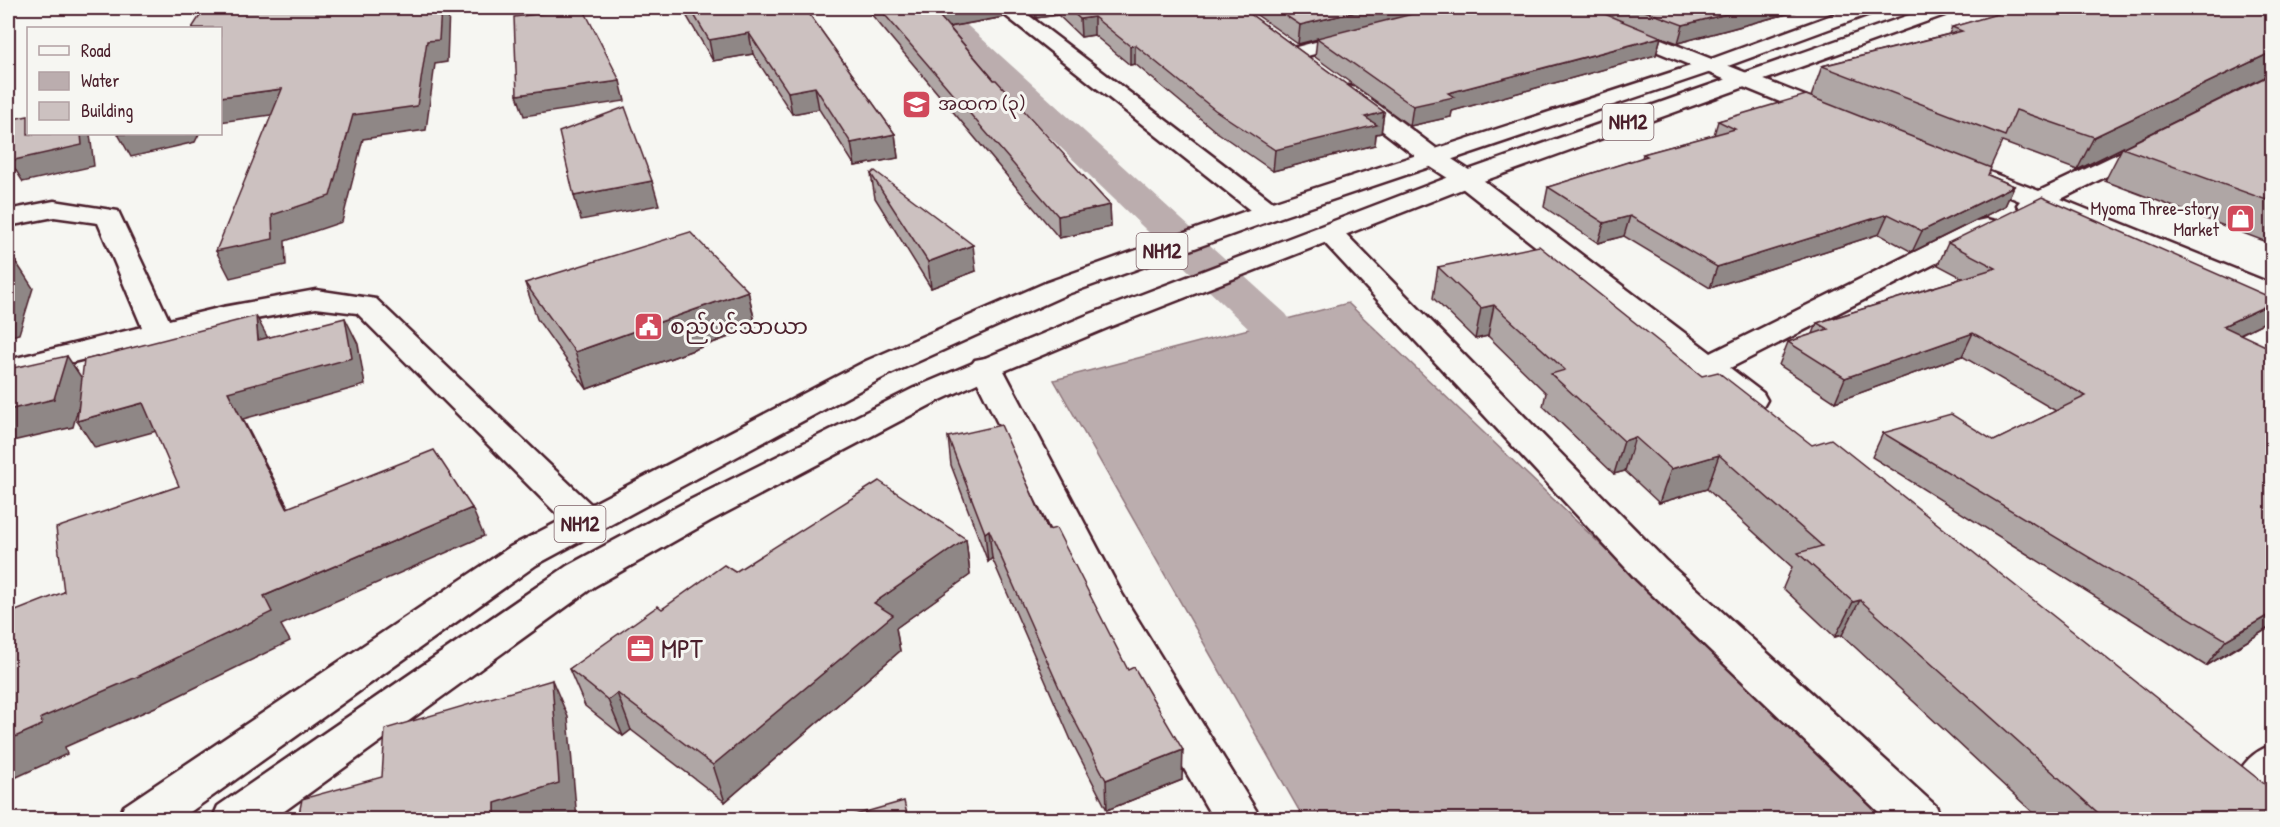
<svg xmlns="http://www.w3.org/2000/svg" width="2280" height="827" viewBox="0 0 2280 827" font-family="'Patrick Hand','Noto Sans Myanmar',sans-serif">
<style>
.water{fill:#bbadae;stroke:#8e747a;stroke-width:1.5}
.lines{fill:none;stroke-linecap:round;stroke-linejoin:round}
.canal{fill:#bbadae;fill-rule:evenodd}
.street-casing{stroke:#4a1f2b;stroke-width:5}
.highway-casing{stroke:#4a1f2b;stroke-width:5}
.street{fill:#f6f6f2;fill-rule:evenodd}
.highway{fill:#f6f6f2;fill-rule:evenodd}
.wall{fill:#afa6a5;stroke:#4a1f2b;stroke-width:1.5}
.shaded-wall{fill:#8f8786;stroke:#4a1f2b;stroke-width:1.5}
.building{fill:#ccc1c0;stroke:#4a1f2b;stroke-width:1.5}
.labels{text-anchor:middle;stroke-width:6;stroke-linejoin:round;paint-order:stroke}
.far-poi-label{font-size:18px;fill:#4a1f2b;stroke:#f6f6f2;text-anchor:start}
.shield{fill:#f6f6f2;stroke:#7e6067;stroke-width:1.5}
.shield-label{font-size:21px;font-weight:bold;fill:#4a1f2b}
.poi-label{font-size:22px;fill:#4a1f2b;stroke:#f6f6f2;text-anchor:start}
.near-poi-label{font-size:27px;fill:#4a1f2b;stroke:#f6f6f2;text-anchor:start}
</style>
<rect width="100%" height="100%" fill="#f6f6f2"/>
<filter id="ink" filterUnits="userSpaceOnUse"><feTurbulence type="fractalNoise" baseFrequency=".0167" numOctaves="2"/><feDisplacementMap in="SourceGraphic" scale="12" xChannelSelector="R" yChannelSelector="G"/><feConvolveMatrix kernelMatrix="1 2 1 2 8 2 1 2 1" color-interpolation-filters="sRGB"/></filter>
<g filter="url(#ink)">
<!-- water -->
<path class="water" d="M 1348,303 L 1888,819 L 1304,819 L 1054,380 Z"/>
<g class="lines">
<!-- canal -->
<path class="canal" d="M 916,8 L 948,8 L 1286,314 L 1293,324 L 1286,334 L 1270,338 L 1254,334 Z"/>
<defs>
<g id="street">
<path d="M 999,8 L 1019,8 L 1278,206 L 1282,212 L 1278,218 L 1269,220 L 1260,218 L 1001,12 Z"/>
<path d="M 1557,8 L 1583,8 L 1840,110 L 1843,115 L 1840,120 L 1832,122 L 1824,120 L 1560,12 Z"/>
<path d="M 1360,30 L 1367,32 L 1370,36 L 1367,40 L 1296,59 L 1289,57 L 1286,53 L 1289,49 Z"/>
<path d="M 1348,86 L 1356,88 L 1441,152 L 1475,174 L 1711,353 L 1977,221 L 1986,219 L 1995,221 L 1999,227 L 1995,233 L 1730,368 L 1763,393 L 1767,400 L 1763,407 L 1751,410 L 1739,407 L 1457,184 L 1423,162 L 1340,98 L 1337,93 L 1340,88 Z"/>
<path d="M 2153,137 L 2161,139 L 2165,144 L 2161,149 L 2061,199 L 2272,284 L 2272,303 L 2041,210 L 2030,213 L 2021,210 L 2017,205 L 2020,201 L 1962,177 L 1959,172 L 1962,167 L 1971,165 L 2039,191 Z"/>
<path d="M 54,201 L 118,211 L 169,320 L 223,307 L 316,290 L 376,299 L 599,512 L 604,521 L 599,530 L 586,534 L 573,530 L 357,313 L 316,308 L 223,325 L 8,378 L 8,360 L 142,327 L 98,223 L 54,217 L 8,226 L 8,210 Z"/>
<path d="M 1330,225 L 1339,227 L 1665,560 L 1936,806 L 1942,820 L 1887,820 L 1637,580 L 1321,239 L 1317,233 L 1321,227 Z"/>
<path d="M 986,358 L 997,360 L 1002,367 L 1122,594 L 1262,820 L 1214,820 L 1086,601 L 970,367 L 975,360 Z"/>
<path d="M 2272,745 L 2272,796 L 2257,801 L 2241,796 L 2234,782 C 2243,763 2252,752 2272,745 Z"/>
</g>
<g id="highway">
<path d="M 1851,8 L 1878,8 L 1875,12 L 1717,70 L 1278,218 L 1065,295 L 888,375 L 536,565 L 179,820 L 118,820 L 124,806 L 510,547 L 866,361 L 1045,283 L 1260,206 L 1703,62 Z"/>
<path d="M 1929,8 L 1956,8 L 1953,12 L 1475,184 L 1107,328 L 997,374 L 936,402 L 710,521 L 595,586 L 272,820 L 212,820 L 218,806 L 567,566 L 684,503 L 914,388 L 1085,316 L 1457,174 Z"/>
</g>
</defs>
<!-- street casing -->
<use href="#street" class="street-casing"/>
<!-- highway casing -->
<use href="#highway" class="highway-casing"/>
<!-- street -->
<use href="#street" class="street"/>
<!-- highway -->
<use href="#highway" class="highway"/>
</g>
<!-- wall -->
<g class="wall">
<path d="M 682,8 L 805,8 L 895,134 L 898,158 L 855,166 L 819,109 L 792,114 L 753,54 L 713,61 Z"/>
<path d="M 866,8 L 1004,8 L 1004,17 L 949,27 L 994,80 L 1110,205 L 1111,227 L 1059,238 Z"/>
<path d="M 1021,8 L 1242,8 L 1384,112 L 1381,133 L 1376,134 L 1375,145 L 1273,171 L 1214,130 L 1135,64 L 1130,65 L 1094,35 L 1081,37 L 1058,15 L 1036,18 Z"/>
<path d="M 1247,8 L 1809,8 L 1678,43 L 1661,37 L 1656,55 L 1452,111 L 1451,117 L 1410,126 L 1315,57 L 1317,39 L 1298,44 Z"/>
<path d="M 2011,8 L 2272,8 L 2272,244 L 2105,181 L 2122,148 L 2077,170 L 2002,142 L 1990,168 L 1988,175 L 2014,186 L 2005,206 L 1912,252 L 1879,234 L 1710,288 L 1624,236 L 1598,243 L 1544,207 L 1548,187 L 1642,158 L 1643,154 L 1714,135 L 1718,121 L 1811,97 L 1822,66 L 1949,34 L 1952,27 L 1998,14 L 1999,11 Z"/>
<path d="M 871,174 L 976,271 L 931,288 L 875,198 Z"/>
<path d="M 1948,243 L 2272,298 L 2272,310 L 2263,323 L 2241,334 L 2272,626 L 2206,666 L 1872,457 L 1883,433 L 1994,441 L 2056,411 L 1962,356 L 1835,402 L 1779,365 L 1788,342 L 1813,334 L 1817,323 L 1963,278 L 1938,265 Z"/>
<path d="M 1438,267 L 1702,376 L 2272,819 L 2040,819 L 1842,635 L 1835,637 L 1783,588 L 1792,567 L 1707,489 L 1659,503 L 1625,471 L 1614,474 L 1543,406 L 1546,393 L 1488,336 L 1475,339 L 1433,298 Z"/>
<path d="M 525,283 L 748,291 L 756,327 L 587,389 L 537,319 Z"/>
<path d="M 948,437 L 1048,530 L 1182,780 L 1107,810 L 1071,740 L 992,558 L 988,562 L 951,465 Z"/>
<path d="M 966,539 L 970,575 L 896,628 L 900,651 L 725,802 L 631,730 L 623,736 L 585,706 L 569,669 L 662,609 L 735,572 Z"/>
</g>
<!-- shaded-wall -->
<g class="shaded-wall">
<path d="M 252,8 L 266,8 L 260,33 L 251,11 Z"/>
<path d="M 441,8 L 449,8 L 447,62 L 435,64 L 426,130 L 363,139 L 342,222 L 285,241 L 286,265 L 230,278 L 216,251 L 272,215 L 353,115 L 427,41 Z"/>
<path d="M 957,8 L 1004,8 L 1004,17 L 937,29 L 935,11 Z"/>
<path d="M 1035,8 L 1057,8 L 1058,15 L 1036,18 Z"/>
<path d="M 1372,8 L 1441,8 L 1298,44 L 1300,25 Z"/>
<path d="M 1750,8 L 1809,8 L 1678,43 L 1683,25 Z"/>
<path d="M 1094,17 L 1094,35 L 1081,37 L 1080,19 Z"/>
<path d="M 749,33 L 753,54 L 713,61 L 709,40 Z"/>
<path d="M 1661,37 L 1656,55 L 1452,111 L 1451,117 L 1410,126 L 1413,106 L 1448,93 Z"/>
<path d="M 1135,45 L 1135,64 L 1130,65 L 1130,46 Z"/>
<path d="M 2272,52 L 2272,62 L 2263,78 L 2077,170 L 2094,137 Z"/>
<path d="M 620,81 L 625,101 L 524,116 L 517,95 Z"/>
<path d="M 815,87 L 819,109 L 792,114 L 788,92 Z"/>
<path d="M 282,89 L 293,112 L 220,122 L 220,97 Z"/>
<path d="M 1384,112 L 1381,133 L 1376,134 L 1375,145 L 1273,171 L 1275,150 L 1365,117 Z"/>
<path d="M 81,134 L 90,134 L 94,166 L 23,182 L 10,161 Z"/>
<path d="M 118,134 L 199,134 L 195,142 L 131,157 Z"/>
<path d="M 895,134 L 898,158 L 855,166 L 851,143 Z"/>
<path d="M 652,181 L 659,205 L 581,220 L 574,196 Z"/>
<path d="M 2014,186 L 2005,206 L 1912,252 L 1922,231 Z"/>
<path d="M 1110,205 L 1111,227 L 1059,238 L 1058,216 Z"/>
<path d="M 1888,214 L 1879,234 L 1710,288 L 1717,267 Z"/>
<path d="M 1630,216 L 1624,236 L 1598,243 L 1604,223 Z"/>
<path d="M 973,245 L 976,271 L 931,288 L 928,262 Z"/>
<path d="M 16,262 L 33,288 L 19,334 L 8,337 L 8,290 Z"/>
<path d="M 748,291 L 756,327 L 587,389 L 575,352 Z"/>
<path d="M 2272,303 L 2272,310 L 2263,323 L 2208,349 L 2223,326 Z"/>
<path d="M 1494,305 L 1488,336 L 1475,339 L 1481,308 Z"/>
<path d="M 256,316 L 270,342 L 258,340 Z"/>
<path d="M 345,318 L 358,344 L 365,385 L 243,419 L 303,536 L 287,508 L 228,392 Z"/>
<path d="M 1973,333 L 1962,356 L 1835,402 L 1845,378 Z"/>
<path d="M 67,356 L 85,383 L 73,427 L 8,442 L 8,410 Z"/>
<path d="M 143,403 L 160,430 L 95,448 L 77,421 Z"/>
<path d="M 1635,437 L 1625,471 L 1614,474 L 1624,441 Z"/>
<path d="M 1719,455 L 1707,489 L 1659,503 L 1671,469 Z"/>
<path d="M 472,508 L 484,536 L 281,625 L 290,641 L 160,705 L 65,747 L 67,754 L 8,781 L 8,740 L 41,718 L 264,596 Z"/>
<path d="M 989,530 L 992,558 L 988,562 L 985,533 Z"/>
<path d="M 966,539 L 970,575 L 896,628 L 900,651 L 725,802 L 713,765 L 874,603 Z"/>
<path d="M 1860,600 L 1842,635 L 1835,637 L 1853,602 Z"/>
<path d="M 2272,613 L 2272,626 L 2206,666 L 2226,640 Z"/>
<path d="M 552,680 L 568,717 L 577,819 L 495,819 L 495,803 Z"/>
<path d="M 617,693 L 631,730 L 623,736 L 608,700 Z"/>
<path d="M 1183,750 L 1182,780 L 1107,810 L 1106,780 Z"/>
</g>
<!-- building -->
<g class="building">
<path d="M 205,8 L 252,8 L 251,11 L 279,8 L 441,8 L 439,40 L 427,41 L 417,106 L 353,115 L 330,196 L 272,215 L 273,239 L 216,251 L 282,89 L 220,97 L 220,28 L 192,28 Z"/>
<path d="M 583,8 L 620,81 L 517,95 L 514,17 Z"/>
<path d="M 690,8 L 805,8 L 895,134 L 851,143 L 815,87 L 788,92 L 749,33 L 709,40 Z"/>
<path d="M 879,8 L 957,8 L 935,11 L 994,80 L 996,80 L 1110,205 L 1058,216 Z"/>
<path d="M 1068,8 L 1242,8 L 1384,112 L 1365,117 L 1377,125 L 1275,150 L 1215,110 L 1135,45 L 1130,46 L 1094,17 L 1080,19 Z"/>
<path d="M 1274,8 L 1372,8 L 1300,25 Z"/>
<path d="M 1436,8 L 1590,8 L 1661,37 L 1448,93 L 1454,97 L 1413,106 L 1317,38 Z"/>
<path d="M 1637,8 L 1750,8 L 1683,25 Z"/>
<path d="M 2011,8 L 2243,8 L 2272,16 L 2272,52 L 2094,137 L 2016,110 L 2005,136 L 1822,66 L 1962,31 L 1952,27 L 2004,12 L 1999,11 Z"/>
<path d="M 2272,74 L 2272,202 L 2122,148 Z"/>
<path d="M 1806,95 L 1991,168 L 1988,175 L 2014,186 L 1922,231 L 1888,214 L 1717,267 L 1630,216 L 1604,223 L 1548,187 L 1647,156 L 1643,154 L 1735,129 L 1718,121 Z"/>
<path d="M 625,107 L 652,181 L 574,196 L 559,132 Z"/>
<path d="M 28,116 L 28,134 L 81,134 L 82,145 L 10,161 L 8,143 L 8,120 Z"/>
<path d="M 875,171 L 973,245 L 928,262 L 871,174 Z"/>
<path d="M 2042,197 L 2272,298 L 2272,303 L 2223,326 L 2272,349 L 2272,613 L 2226,640 L 1883,433 L 1951,414 L 1994,441 L 2086,396 L 1973,333 L 1845,378 L 1788,342 L 1828,329 L 1817,323 L 1996,268 L 1948,243 Z"/>
<path d="M 690,232 L 748,291 L 575,352 L 525,283 Z"/>
<path d="M 1539,246 L 1702,376 L 1718,372 L 1812,445 L 1831,439 L 2272,790 L 2272,819 L 2105,819 L 1860,600 L 1853,602 L 1798,553 L 1822,546 L 1719,455 L 1671,469 L 1635,437 L 1624,441 L 1551,374 L 1565,370 L 1494,305 L 1481,308 L 1438,267 Z"/>
<path d="M 16,262 L 8,290 L 8,264 Z"/>
<path d="M 256,316 L 258,340 L 345,318 L 352,358 L 228,392 L 287,508 L 434,450 L 472,508 L 264,596 L 272,612 L 139,676 L 41,718 L 42,725 L 8,740 L 8,614 L 64,592 L 56,528 L 179,486 L 143,403 L 77,421 L 84,360 Z"/>
<path d="M 67,356 L 54,399 L 8,410 L 8,369 Z"/>
<path d="M 1001,425 L 1048,530 L 1056,528 L 1128,670 L 1134,667 L 1183,750 L 1106,780 L 1069,710 L 989,530 L 985,533 L 948,437 Z"/>
<path d="M 879,481 L 966,539 L 874,603 L 893,615 L 713,765 L 617,693 L 608,700 L 569,669 L 658,606 L 662,609 L 724,565 L 735,572 Z"/>
<path d="M 552,680 L 559,783 L 495,803 L 495,819 L 298,819 L 302,799 L 382,777 L 385,729 Z"/>
<path d="M 904,801 L 908,819 L 841,819 Z"/>
</g>
</g>
<!-- icons -->
<defs>
<symbol id="school-square" viewBox="-11 -11 22 22"><rect x="-9" y="-9" width="18" height="18" rx="4" fill="#d1495b" stroke="#f6f6f2"/><path d="M0-5L7-2L0 1L-7-2ZM-4 1L0 2.5L4 1V4Q0 6-4 4Z" fill="#fff"/></symbol>
<symbol id="shop-square" viewBox="-11 -11 22 22"><rect x="-9" y="-9" width="18" height="18" rx="4" fill="#d1495b" stroke="#f6f6f2"/><path d="M-5-2.5h2.3a2.7 3.5 0 0 1 5.4 0H5L5.5 6h-11ZM-1.5-2.5h3a1.5 2.3 0 0 0-3 0Z" fill="#fff"/></symbol>
<symbol id="civic-square" viewBox="-11 -11 22 22"><rect x="-9" y="-9" width="18" height="18" rx="4" fill="#d1495b" stroke="#f6f6f2"/><path d="M-.6-6.5H3V-4.5H.6V-3L4-1V1h2V6H-6V1h2V-1L-.6-3ZM-1.2 2.5V6h2.4V2.5Z" fill="#fff"/></symbol>
<symbol id="office-square" viewBox="-11 -11 22 22"><rect x="-9" y="-9" width="18" height="18" rx="4" fill="#d1495b" stroke="#f6f6f2"/><path d="M-6-3h4V-5.5h4V-3h4V5H-6ZM-1-4.5V-3h2v-1.5ZM-6 0V1H6V0Z" fill="#fff"/></symbol>
</defs>
<g fill-rule="evenodd">
<use href="#school-square" x="900" y="88" width="33" height="33"/>
<use href="#shop-square" x="2224" y="202" width="33" height="33"/>
<use href="#civic-square" x="632" y="310" width="33" height="33"/>
<use href="#office-square" x="624" y="632" width="33" height="33"/>
</g>
<g class="labels">
<!-- far-poi labels -->
<g class="far-poi-label">
<text x="938" y="110">အထက (၃)</text>
<text x="2219" y="215" text-anchor="end">Myoma Three-story<tspan x="2219" dy="21">Market</tspan></text>
</g>
<!-- shield labels -->
<g class="shield">
<rect x="1602.5" y="104" width="51" height="36" rx="4.5"/>
<rect x="1136.5" y="233" width="51" height="36" rx="4.5"/>
<rect x="554.5" y="506" width="51" height="36" rx="4.5"/>
</g>
<g class="shield-label">
<text x="1628" y="129">NH12</text>
<text x="1162" y="258">NH12</text>
<text x="580" y="531">NH12</text>
</g>
<!-- poi labels -->
<g class="poi-label">
<text x="670" y="334">စည်ပင်သာယာ</text>
</g>
<!-- near-poi labels -->
<g class="near-poi-label">
<text x="661" y="658">MPT</text>
</g>
</g>
<!-- margin -->
<rect width="2280" height="827" fill="none" stroke="#f6f6f2" stroke-width="30"/>
<rect x="15" y="15" width="2250" height="797" fill="none" stroke="#4a1f2b" stroke-width="2" filter="url(#ink)"/>
<!-- legend -->
<rect x="27" y="27" width="195" height="108" fill="#f6f6f2" stroke="#b1a0a2" stroke-width="1.5"/>
<rect x="39" y="46" width="30" height="9" fill="#f6f6f2" stroke="#b1a0a2" stroke-width="1.5"/>
<text x="81" y="57" font-size="18" fill="#4a1f2b">Road</text>
<rect x="39" y="72" width="30" height="18" fill="#bbadae" stroke="#b1a0a2" stroke-width="1.5"/>
<text x="81" y="87" font-size="18" fill="#4a1f2b">Water</text>
<rect x="39" y="102" width="30" height="18" fill="#ccc1c0" stroke="#b1a0a2" stroke-width="1.5"/>
<text x="81" y="117" font-size="18" fill="#4a1f2b">Building</text>
</svg>
